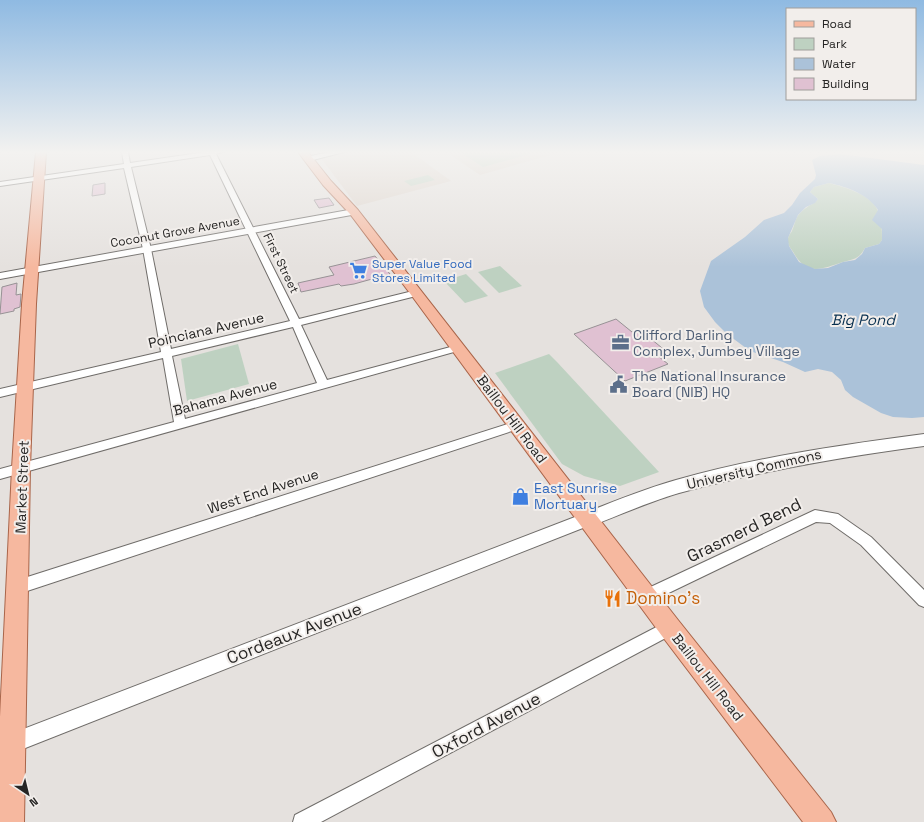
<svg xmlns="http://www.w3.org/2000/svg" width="924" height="822" viewBox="0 0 924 822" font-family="'Space Grotesk',sans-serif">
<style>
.built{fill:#ded4cc}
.green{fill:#bed1c1}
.water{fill:#abc2d9;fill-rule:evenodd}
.building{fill:#e0c1d2;stroke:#979295}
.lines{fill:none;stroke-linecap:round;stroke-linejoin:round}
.minor-casing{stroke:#6f6c69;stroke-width:2}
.tertiary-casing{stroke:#6f6c69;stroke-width:2}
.secondary-casing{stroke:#6f6c69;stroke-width:2}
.primary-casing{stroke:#a9654a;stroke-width:2}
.minor{fill:#fff;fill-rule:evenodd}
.tertiary{fill:#fff;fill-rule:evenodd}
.secondary{fill:#fff;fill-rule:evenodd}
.primary{fill:#f6b89f;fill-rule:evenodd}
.labels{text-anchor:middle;stroke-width:4;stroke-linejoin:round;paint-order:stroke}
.far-street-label{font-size:12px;fill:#262524;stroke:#f2eeeb}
.far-shop-label{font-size:12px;fill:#366cbe;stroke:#f2eeeb;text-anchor:start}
.street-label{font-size:14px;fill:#262524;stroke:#f2eeeb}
.service-label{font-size:14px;fill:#4e5e75;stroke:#f2eeeb;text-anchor:start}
.shop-label{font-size:14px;fill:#366cbe;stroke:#f2eeeb;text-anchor:start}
.water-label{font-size:15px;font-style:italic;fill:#072f4f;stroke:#f2eeeb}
.near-street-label{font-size:17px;fill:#262524;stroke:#f2eeeb}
.near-food-label{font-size:17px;fill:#c56008;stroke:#f2eeeb;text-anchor:start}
</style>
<rect width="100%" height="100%" fill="#e5e1de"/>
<!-- built -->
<g class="built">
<path d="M 347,152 L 411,152 L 451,181 L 357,206 L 321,158 Z"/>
<path d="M 446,152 L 561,152 L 480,175 Z"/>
</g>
<!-- green -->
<g class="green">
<path d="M 460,152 L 537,152 L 483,167 Z"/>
<path d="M 428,175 L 435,180 L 411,186 L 404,181 Z"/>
<path d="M 829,183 C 844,187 870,194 877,209 C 882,218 882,230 882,240 L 879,244 L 865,248 C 859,259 854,259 843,262 C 823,268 809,277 795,255 C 792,249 787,246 788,239 C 788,236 791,233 792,231 C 797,219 794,217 806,208 C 811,204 814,204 818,199 L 810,192 L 814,187 Z"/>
<path d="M 500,266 L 522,286 L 499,293 L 478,272 Z"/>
<path d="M 466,274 L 488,296 L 465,303 L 444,281 Z"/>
<path d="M 238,344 L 249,384 L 187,401 L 181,359 Z"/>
<path d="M 549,354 L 557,362 L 659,472 L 620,486 L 584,476 L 562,464 L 495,373 Z"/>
</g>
<!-- water -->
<path class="water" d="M 840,154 L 924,165 L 924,417 L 912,418 L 893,417 L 881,413 L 853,397 L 845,390 L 841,380 L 832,372 L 818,369 L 805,372 L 783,362 L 750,351 L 727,334 L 715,322 L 704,307 L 700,291 L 711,261 L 745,237 L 764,220 L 784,213 L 792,205 L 800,193 L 815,179 L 816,175 L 812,160 L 820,156 ZM 829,183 C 847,187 868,194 878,210 L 872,220 L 882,229 L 882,240 L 879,244 L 865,248 L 862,254 L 855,260 L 843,262 L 828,268 L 815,269 L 799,262 L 789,246 L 788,238 L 798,215 L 806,207 L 815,203 L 818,199 L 810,192 L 814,187 Z"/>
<!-- building -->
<g class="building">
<path d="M 105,183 L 105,194 L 92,196 L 93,185 Z"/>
<path d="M 329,198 L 334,205 L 319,208 L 314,200 Z"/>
<path d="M 375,256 L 390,274 L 354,284 L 341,286 L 339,284 L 301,292 L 298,283 L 334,275 L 329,267 Z"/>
<path d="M 17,283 L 16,295 L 21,294 L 20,307 L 14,309 L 14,311 L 0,314 L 2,287 Z"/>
<path d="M 616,319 L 632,332 L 640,330 L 667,352 L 658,356 L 668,364 L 625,381 L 574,334 Z"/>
</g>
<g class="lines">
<defs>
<g id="minor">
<path d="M 122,152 L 128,152 L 130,163 L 206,152 L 222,152 L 216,154 L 299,319 L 417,290 L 420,291 L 421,293 L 420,295 L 301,325 L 327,380 L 458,345 L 463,348 L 461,350 L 0,479 L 0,469 L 174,422 L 163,358 L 0,397 L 0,389 L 161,352 L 143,249 L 124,168 L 0,186 L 0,182 L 124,164 ZM 210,155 L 290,321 L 171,349 L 151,249 L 131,167 ZM 293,327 L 317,383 L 185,419 L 172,356 Z"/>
<path d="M 517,421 L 521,422 L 523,425 L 521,428 L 18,594 L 13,592 L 11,587 L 13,582 L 18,580 Z"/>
<path d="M 815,510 L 838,514 L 871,537 L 924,590 L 924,607 L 919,605 L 861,545 L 830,523 L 816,522 L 652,601 L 647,603 L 642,601 L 640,596 L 642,591 Z"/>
<path d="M 670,620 L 675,623 L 678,628 L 675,633 L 321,822 L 293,822 L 295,815 Z"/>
</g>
<g id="tertiary">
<path d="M 330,152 L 344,152 L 309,161 L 305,159 L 306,157 Z"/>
<path d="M 354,209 L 357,210 L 358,212 L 357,214 L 0,279 L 0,273 Z"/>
<path d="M 588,512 L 593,514 L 596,519 L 593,524 L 0,758 L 0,738 Z"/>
</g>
<path id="secondary" d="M 924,434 L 924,446 C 841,457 760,471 679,493 C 648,502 618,516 588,527 L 582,524 L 579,519 L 582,514 C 613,502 644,489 676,480 C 757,457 841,445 924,434 Z"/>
<g id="primary">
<path d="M 36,152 L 46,152 L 36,304 L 30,468 L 24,822 L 0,822 L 0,717 L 12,468 L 22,304 Z"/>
<path d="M 298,152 L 308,152 L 331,181 L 358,210 L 678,620 L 831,812 L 836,822 L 803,822 L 662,636 L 409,292 L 350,214 L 323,185 Z"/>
</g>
</defs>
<!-- minor casing -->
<use href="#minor" class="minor-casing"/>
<!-- tertiary casing -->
<use href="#tertiary" class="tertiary-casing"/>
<!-- secondary casing -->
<use href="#secondary" class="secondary-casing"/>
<!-- primary casing -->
<use href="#primary" class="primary-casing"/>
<!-- minor -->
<use href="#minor" class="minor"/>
<!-- tertiary -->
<use href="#tertiary" class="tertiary"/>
<!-- secondary -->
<use href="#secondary" class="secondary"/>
<!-- primary -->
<use href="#primary" class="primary"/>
</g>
<!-- sky -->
<linearGradient id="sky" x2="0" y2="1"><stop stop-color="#8fbae2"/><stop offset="0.57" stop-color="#f3f2f0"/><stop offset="1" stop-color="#f3f2f0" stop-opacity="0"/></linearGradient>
<rect width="924" height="267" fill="url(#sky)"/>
<!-- icons -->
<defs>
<symbol id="supermarket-bare" viewBox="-9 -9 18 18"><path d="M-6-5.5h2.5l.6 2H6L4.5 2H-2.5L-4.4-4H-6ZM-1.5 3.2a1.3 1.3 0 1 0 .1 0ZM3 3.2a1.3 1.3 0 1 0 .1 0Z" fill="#3f7fe0" stroke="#f2eeeb" stroke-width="2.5" paint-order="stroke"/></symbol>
<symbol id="office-bare" viewBox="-9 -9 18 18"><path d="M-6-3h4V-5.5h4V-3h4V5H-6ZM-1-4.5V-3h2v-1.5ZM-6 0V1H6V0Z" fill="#5c6f8a" stroke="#f2eeeb" stroke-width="2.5" paint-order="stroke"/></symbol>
<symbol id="civic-bare" viewBox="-9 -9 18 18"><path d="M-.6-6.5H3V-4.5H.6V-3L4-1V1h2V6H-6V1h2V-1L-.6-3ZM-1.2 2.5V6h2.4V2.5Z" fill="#5c6f8a" stroke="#f2eeeb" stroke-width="2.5" paint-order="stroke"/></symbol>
<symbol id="shop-bare" viewBox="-9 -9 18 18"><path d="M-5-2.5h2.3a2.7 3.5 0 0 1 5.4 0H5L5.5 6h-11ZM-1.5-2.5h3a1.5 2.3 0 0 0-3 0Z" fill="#3f7fe0" stroke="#f2eeeb" stroke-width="2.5" paint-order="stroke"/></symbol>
<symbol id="restaurant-bare" viewBox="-9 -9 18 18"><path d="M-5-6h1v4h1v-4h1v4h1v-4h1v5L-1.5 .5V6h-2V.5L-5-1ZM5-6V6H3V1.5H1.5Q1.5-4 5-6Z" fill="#e8710a" stroke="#f2eeeb" stroke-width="2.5" paint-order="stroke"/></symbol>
</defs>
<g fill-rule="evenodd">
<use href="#supermarket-bare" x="346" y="258" width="25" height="25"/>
<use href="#office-bare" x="608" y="330" width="25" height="25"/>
<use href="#civic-bare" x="606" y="372" width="25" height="25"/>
<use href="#shop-bare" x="508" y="484" width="25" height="25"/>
<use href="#restaurant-bare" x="600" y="586" width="25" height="25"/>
</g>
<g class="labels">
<!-- far-street labels -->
<g class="far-street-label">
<text transform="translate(175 232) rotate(-10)" y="4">Coconut Grove Avenue</text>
<text transform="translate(281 263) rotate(64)" y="4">First Street</text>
</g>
<!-- far-shop labels -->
<g class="far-shop-label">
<text x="372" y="268">Super Value Food<tspan x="372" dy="14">Stores Limited</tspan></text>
</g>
<!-- street labels -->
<g class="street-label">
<text transform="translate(206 330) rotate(-13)" y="5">Poinciana Avenue</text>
<text transform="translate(225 397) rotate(-15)" y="5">Bahama Avenue</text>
<text transform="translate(512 419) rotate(53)" y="5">Baillou Hill Road</text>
<text transform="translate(754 469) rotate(-13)" y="5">University Commons</text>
<text transform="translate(22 487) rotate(-88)" y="5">Market Street</text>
<text transform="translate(263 491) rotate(-18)" y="5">West End Avenue</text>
<text transform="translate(708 677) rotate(52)" y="5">Baillou Hill Road</text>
</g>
<!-- service labels -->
<g class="service-label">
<text x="633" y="340">Clifford Darling<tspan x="633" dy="16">Complex, Jumbey Village</tspan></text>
<text x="632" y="381">The National Insurance<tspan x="632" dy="16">Board (NIB) HQ</tspan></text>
</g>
<!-- shop labels -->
<g class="shop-label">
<text x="534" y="493">East Sunrise<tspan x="534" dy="16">Mortuary</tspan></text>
</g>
<!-- water labels -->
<g class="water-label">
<text x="863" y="325">Big Pond</text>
</g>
<!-- near-street labels -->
<g class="near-street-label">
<text transform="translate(744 530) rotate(-26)" y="6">Grasmerd Bend</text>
<text transform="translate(294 633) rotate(-21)" y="6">Cordeaux Avenue</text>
<text transform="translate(486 725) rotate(-28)" y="6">Oxford Avenue</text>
</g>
<!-- near-food labels -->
<g class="near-food-label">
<text x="626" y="604">Domino's</text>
</g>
</g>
<!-- legend -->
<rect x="786" y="8" width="130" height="92" fill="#f2eeeb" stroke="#a09e9b"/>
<rect x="794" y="21" width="20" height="6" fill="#f6b89f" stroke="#a09e9b"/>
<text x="822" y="28" font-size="12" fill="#262524">Road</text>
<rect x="794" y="38" width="20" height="12" fill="#bed1c1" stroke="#a09e9b"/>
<text x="822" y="48" font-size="12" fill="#262524">Park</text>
<rect x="794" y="58" width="20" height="12" fill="#abc2d9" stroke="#a09e9b"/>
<text x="822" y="68" font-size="12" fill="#262524">Water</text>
<rect x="794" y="78" width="20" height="12" fill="#e0c1d2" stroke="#a09e9b"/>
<text x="822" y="88" font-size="12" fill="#262524">Building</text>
<!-- north arrow -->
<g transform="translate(28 794) rotate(145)" stroke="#f2eeeb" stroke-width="3" paint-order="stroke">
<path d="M0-3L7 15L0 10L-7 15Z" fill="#262524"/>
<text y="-6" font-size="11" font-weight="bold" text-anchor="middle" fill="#262524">N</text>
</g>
</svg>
